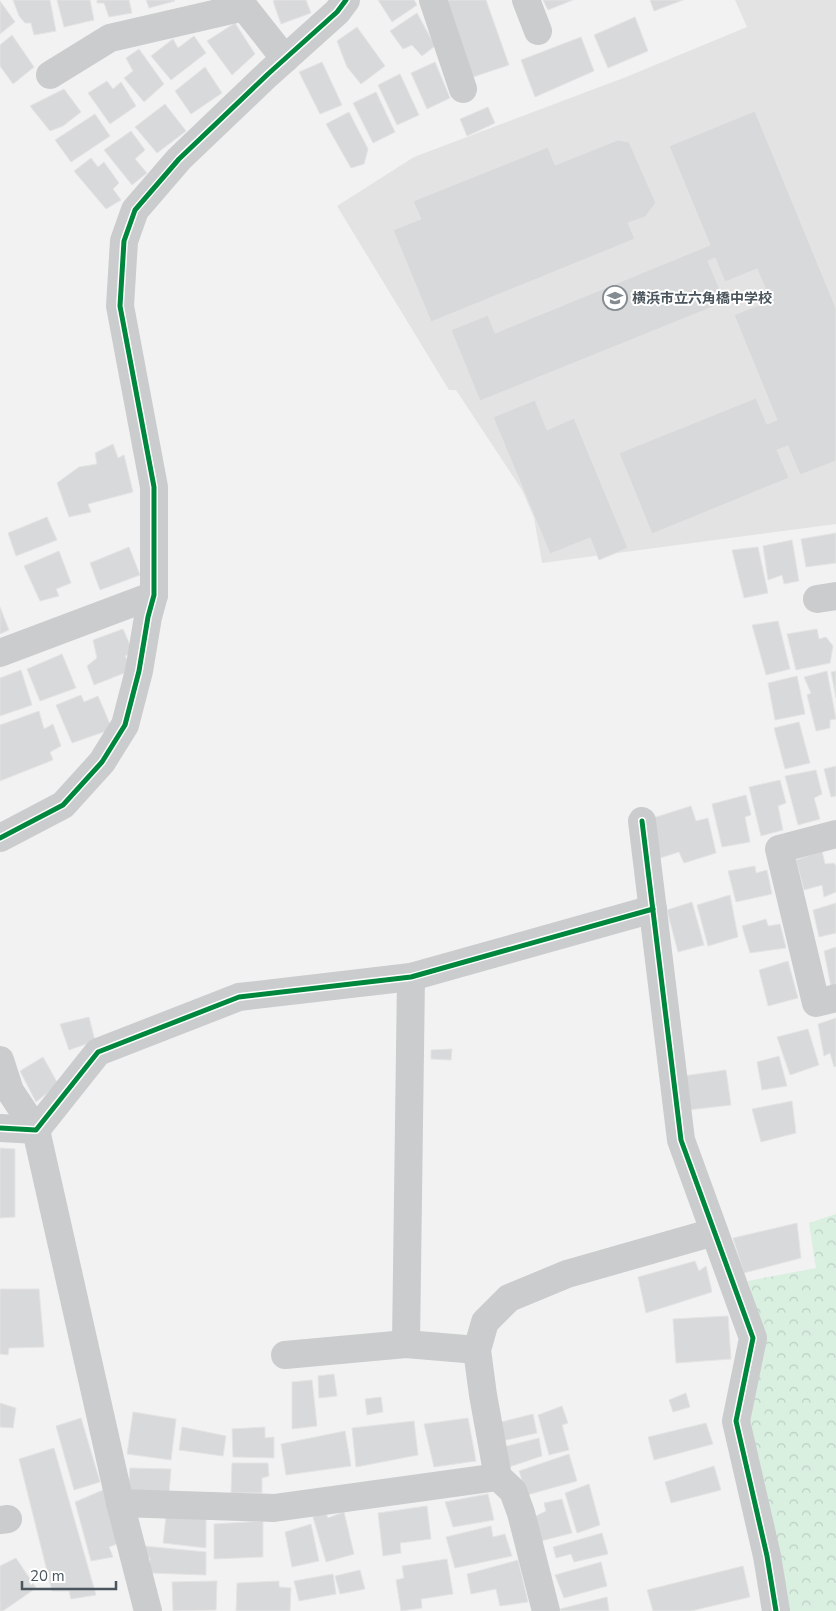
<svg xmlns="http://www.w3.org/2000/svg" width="836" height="1611" viewBox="0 0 836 1611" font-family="'Nunito Sans','Noto Sans JP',sans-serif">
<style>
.education{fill:#e4e3e3}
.forest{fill:url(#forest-crowns)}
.building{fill:#d8d9da;stroke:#e4e4e5}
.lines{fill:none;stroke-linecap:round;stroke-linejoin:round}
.minor{stroke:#cacccd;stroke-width:28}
.cycleway-casing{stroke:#fff;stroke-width:8}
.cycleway{stroke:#00873e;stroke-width:5}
.labels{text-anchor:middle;stroke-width:4;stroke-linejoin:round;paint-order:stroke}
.poi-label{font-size:14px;font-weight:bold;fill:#4a555d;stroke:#fff;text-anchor:start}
</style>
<defs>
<pattern id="forest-crowns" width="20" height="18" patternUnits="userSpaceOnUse" patternTransform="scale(1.25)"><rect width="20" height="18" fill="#d9efe0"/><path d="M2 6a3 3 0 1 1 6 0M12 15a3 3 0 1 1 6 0" fill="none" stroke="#bccfc3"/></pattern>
</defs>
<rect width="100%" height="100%" fill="#f2f2f2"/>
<!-- education -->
<path class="education" d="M 735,0 L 836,0 L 836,524 L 542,563 L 534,518 L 522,490 L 456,390 L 449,390 L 337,206 L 414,157 L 626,77 L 747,27 Z"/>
<!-- forest -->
<path class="forest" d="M 836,1214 L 836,1611 L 783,1611 L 743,1419 L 762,1336 L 748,1281 L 816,1268 L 809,1223 Z"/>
<!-- building -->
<g class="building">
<path d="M 13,0 L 50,0 L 56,31 L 34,35 L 31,23 L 25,23 L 19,16 Z"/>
<path d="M 57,0 L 90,0 L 94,20 L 64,27 Z"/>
<path d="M 97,0 L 129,0 L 132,13 L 109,17 L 104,3 L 97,3 Z"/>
<path d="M 146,0 L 174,0 L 175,1 L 149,8 Z"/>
<path d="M 275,0 L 306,0 L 311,13 L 281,24 L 273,1 Z"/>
<path d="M 378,0 L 414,0 L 417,5 L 392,22 Z"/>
<path d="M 444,0 L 486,0 L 509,65 L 473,77 Z"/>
<path d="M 543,0 L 573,0 L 548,10 Z"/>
<path d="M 650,0 L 683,0 L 654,11 Z"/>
<path d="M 0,1 L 15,22 L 0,34 Z"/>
<path d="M 417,13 L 435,46 L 422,56 L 412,45 L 403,49 L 390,31 Z"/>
<path d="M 635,17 L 648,51 L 608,68 L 594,35 Z"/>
<path d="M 235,23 L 255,54 L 232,75 L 207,41 Z"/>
<path d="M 357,27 L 385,66 L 361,84 L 347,67 L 337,41 Z"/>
<path d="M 12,35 L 34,67 L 13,84 L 0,66 L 0,45 Z"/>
<path d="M 194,36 L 206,53 L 171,80 L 151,56 L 173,39 L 178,48 Z"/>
<path d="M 581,37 L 594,71 L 535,97 L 521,60 Z"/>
<path d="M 139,49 L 164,84 L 144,102 L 124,78 L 133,71 L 126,58 Z"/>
<path d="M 322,62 L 342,105 L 320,114 L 299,72 Z"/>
<path d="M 435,62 L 450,98 L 427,109 L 411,73 Z"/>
<path d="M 205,67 L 222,93 L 191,114 L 175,91 Z"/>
<path d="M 400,74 L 419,115 L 397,125 L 378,85 Z"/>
<path d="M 107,81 L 113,89 L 121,82 L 136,106 L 110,124 L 88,93 Z"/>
<path d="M 64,89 L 81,112 L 63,126 L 50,131 L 30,106 Z"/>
<path d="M 376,92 L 395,132 L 373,143 L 353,103 Z"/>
<path d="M 165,104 L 186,131 L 157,153 L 135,127 Z"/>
<path d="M 488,107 L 495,123 L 467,136 L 460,119 Z"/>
<path d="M 755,111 L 836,308 L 836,461 L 800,475 L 788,446 L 777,450 L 789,478 L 652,534 L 619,453 L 756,398 L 767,424 L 777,420 L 734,315 L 770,300 L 757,269 L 725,282 L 715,258 L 708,261 L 725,302 L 480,401 L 451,330 L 488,315 L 495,333 L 710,245 L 669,146 Z"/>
<path d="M 349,112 L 368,149 L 364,164 L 351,168 L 326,124 Z"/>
<path d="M 95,114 L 110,136 L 71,162 L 55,140 Z"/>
<path d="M 131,131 L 145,150 L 135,159 L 147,173 L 132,185 L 104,150 Z"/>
<path d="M 618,140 L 629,142 L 656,203 L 645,217 L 628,223 L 635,239 L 431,322 L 393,230 L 421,219 L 413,201 L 548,147 L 555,165 Z"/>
<path d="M 91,158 L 98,167 L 104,162 L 119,183 L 113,189 L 121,200 L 106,209 L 74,171 Z"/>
<path d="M 535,400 L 547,430 L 574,418 L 628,548 L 599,560 L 590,538 L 550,554 L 493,417 Z"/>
<path d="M 113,444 L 118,458 L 124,455 L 133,492 L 88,504 L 91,512 L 69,517 L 57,483 L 79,467 L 97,464 L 95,453 Z"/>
<path d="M 47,517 L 57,540 L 16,556 L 8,533 Z"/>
<path d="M 836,533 L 836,563 L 806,567 L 801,539 Z"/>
<path d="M 792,540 L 799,581 L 784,584 L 782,575 L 768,580 L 763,546 Z"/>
<path d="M 129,547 L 140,575 L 100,590 L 90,563 Z"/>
<path d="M 758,547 L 768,593 L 744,598 L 732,550 Z"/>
<path d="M 59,551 L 71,583 L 56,589 L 59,596 L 40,601 L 24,566 Z"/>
<path d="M 0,607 L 9,630 L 0,634 Z"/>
<path d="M 778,621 L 790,669 L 766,675 L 752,625 Z"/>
<path d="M 123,629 L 133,652 L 125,656 L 132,670 L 94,685 L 87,666 L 97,658 L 93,640 Z"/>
<path d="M 817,629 L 819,639 L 826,637 L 833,646 L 830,663 L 796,670 L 787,634 Z"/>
<path d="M 62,654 L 76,688 L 40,701 L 27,669 Z"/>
<path d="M 21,670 L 32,705 L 0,716 L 0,678 Z"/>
<path d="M 827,671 L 836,719 L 830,720 L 830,728 L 816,731 L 807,695 L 811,693 L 804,677 Z"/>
<path d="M 836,671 L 836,698 L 831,672 Z"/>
<path d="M 797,676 L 805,714 L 775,720 L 768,683 Z"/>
<path d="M 81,695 L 84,702 L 98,696 L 112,729 L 72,743 L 56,705 Z"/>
<path d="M 39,711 L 44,729 L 53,724 L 61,746 L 50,752 L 53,760 L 0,781 L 0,725 Z"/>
<path d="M 799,722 L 810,763 L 785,769 L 774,728 Z"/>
<path d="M 836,766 L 836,796 L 831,797 L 824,769 Z"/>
<path d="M 816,770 L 822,794 L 814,798 L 820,819 L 798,825 L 785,776 Z"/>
<path d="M 780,780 L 786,803 L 778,806 L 783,830 L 761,836 L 749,787 Z"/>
<path d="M 746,795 L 751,815 L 745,817 L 750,842 L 722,847 L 712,804 Z"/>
<path d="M 691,806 L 696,821 L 708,818 L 716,853 L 684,863 L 679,852 L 660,858 L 653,818 Z"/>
<path d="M 822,851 L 825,864 L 834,863 L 836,866 L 836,892 L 824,897 L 822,885 L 804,890 L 796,860 Z"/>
<path d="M 755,866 L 756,873 L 767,870 L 772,894 L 736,902 L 728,871 Z"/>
<path d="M 730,895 L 738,937 L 708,946 L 697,905 Z"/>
<path d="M 692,902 L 704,945 L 678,952 L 667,910 Z"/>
<path d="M 836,903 L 836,933 L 819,937 L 813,910 Z"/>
<path d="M 766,919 L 768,926 L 780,924 L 786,948 L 750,953 L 742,926 Z"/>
<path d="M 836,947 L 836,986 L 831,987 L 824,951 Z"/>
<path d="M 788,961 L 798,998 L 768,1006 L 759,970 Z"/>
<path d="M 89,1017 L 95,1041 L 69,1050 L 60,1024 Z"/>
<path d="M 836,1018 L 836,1066 L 834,1067 L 830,1053 L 824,1056 L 818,1024 Z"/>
<path d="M 808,1029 L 819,1065 L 790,1075 L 777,1037 Z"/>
<path d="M 452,1049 L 451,1060 L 431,1059 L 431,1050 Z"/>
<path d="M 779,1056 L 787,1086 L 762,1090 L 757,1062 Z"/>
<path d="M 43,1057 L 58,1084 L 36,1102 L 20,1071 Z"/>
<path d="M 726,1070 L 731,1105 L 688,1110 L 683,1076 Z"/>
<path d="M 792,1101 L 796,1133 L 761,1142 L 752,1109 Z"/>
<path d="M 0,1148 L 15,1149 L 15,1217 L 0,1218 Z"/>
<path d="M 797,1223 L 801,1258 L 744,1273 L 733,1238 Z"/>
<path d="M 695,1261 L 699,1271 L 706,1266 L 712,1292 L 646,1313 L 638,1277 Z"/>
<path d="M 0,1289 L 39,1289 L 44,1347 L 9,1348 L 8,1355 L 0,1354 Z"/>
<path d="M 728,1316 L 731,1359 L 676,1363 L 673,1319 Z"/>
<path d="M 334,1374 L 337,1396 L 319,1398 L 318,1376 Z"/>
<path d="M 312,1380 L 317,1426 L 292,1429 L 292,1382 Z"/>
<path d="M 686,1393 L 690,1407 L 673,1412 L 669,1400 Z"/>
<path d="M 381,1397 L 383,1412 L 367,1415 L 365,1399 Z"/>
<path d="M 0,1403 L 16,1408 L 13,1428 L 0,1427 Z"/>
<path d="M 562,1406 L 568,1423 L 562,1425 L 569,1450 L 549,1455 L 538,1415 Z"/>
<path d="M 133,1412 L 176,1419 L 171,1460 L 127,1454 Z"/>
<path d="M 533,1414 L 537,1433 L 502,1441 L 497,1423 Z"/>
<path d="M 81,1418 L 100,1482 L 74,1490 L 56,1426 Z"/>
<path d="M 468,1418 L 476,1461 L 434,1467 L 424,1424 Z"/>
<path d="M 414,1421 L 418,1455 L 356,1467 L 352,1428 Z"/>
<path d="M 706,1423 L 713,1444 L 654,1460 L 648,1437 Z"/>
<path d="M 182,1427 L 226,1436 L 223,1456 L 179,1450 Z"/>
<path d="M 265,1427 L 265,1438 L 274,1437 L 274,1458 L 233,1457 L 232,1429 Z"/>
<path d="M 345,1431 L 351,1466 L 286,1475 L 281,1444 Z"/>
<path d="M 539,1438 L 542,1456 L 509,1467 L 503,1447 Z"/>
<path d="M 54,1448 L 96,1595 L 71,1599 L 69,1591 L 52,1591 L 19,1459 Z"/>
<path d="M 569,1454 L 577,1481 L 527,1495 L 519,1471 Z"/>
<path d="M 232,1463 L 268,1463 L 269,1476 L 262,1478 L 262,1493 L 231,1493 Z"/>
<path d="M 714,1466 L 721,1490 L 671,1503 L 665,1482 Z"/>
<path d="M 130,1468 L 171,1469 L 169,1493 L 128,1492 Z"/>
<path d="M 589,1484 L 600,1525 L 577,1533 L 565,1493 Z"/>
<path d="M 103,1490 L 119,1543 L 109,1547 L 113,1557 L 91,1561 L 75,1502 Z"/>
<path d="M 488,1494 L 494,1520 L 453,1527 L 445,1502 Z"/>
<path d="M 562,1499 L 572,1533 L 541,1541 L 534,1517 L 546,1511 L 544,1503 Z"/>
<path d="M 427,1506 L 431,1539 L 400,1543 L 401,1553 L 383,1556 L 378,1513 Z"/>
<path d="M 325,1512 L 328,1518 L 344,1512 L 354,1554 L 326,1562 L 313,1517 Z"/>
<path d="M 166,1516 L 206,1518 L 206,1548 L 163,1543 Z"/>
<path d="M 263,1521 L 263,1557 L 214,1559 L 214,1524 Z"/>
<path d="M 311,1524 L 319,1561 L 292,1567 L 285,1532 Z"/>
<path d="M 491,1526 L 493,1537 L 505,1534 L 512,1556 L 455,1568 L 446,1537 Z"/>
<path d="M 602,1533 L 608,1554 L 574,1562 L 571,1554 L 556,1558 L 553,1547 Z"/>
<path d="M 144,1546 L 206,1552 L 206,1575 L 149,1573 L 150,1558 L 144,1557 Z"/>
<path d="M 16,1558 L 36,1588 L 3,1611 L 0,1611 L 0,1566 Z"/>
<path d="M 447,1559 L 453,1594 L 421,1599 L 422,1608 L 401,1611 L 396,1580 L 404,1578 L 402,1566 Z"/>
<path d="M 518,1560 L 528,1602 L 500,1606 L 496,1589 L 471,1594 L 467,1574 Z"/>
<path d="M 601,1562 L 607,1586 L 564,1598 L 555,1575 Z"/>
<path d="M 743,1566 L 750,1597 L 691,1611 L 653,1611 L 647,1590 Z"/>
<path d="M 360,1570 L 365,1589 L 340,1594 L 335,1576 Z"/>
<path d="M 333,1574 L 336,1594 L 299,1601 L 294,1581 Z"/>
<path d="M 217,1581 L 216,1610 L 173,1611 L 172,1582 Z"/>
<path d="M 279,1581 L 279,1587 L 291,1588 L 290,1611 L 236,1611 L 237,1583 Z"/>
<path d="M 607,1597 L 609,1611 L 561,1611 L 560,1609 Z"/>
</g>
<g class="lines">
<!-- minor -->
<g class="minor">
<path d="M 433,0 L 463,89"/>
<path d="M 526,0 L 538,31"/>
<path d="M 50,75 L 110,38 L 244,7 L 285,59"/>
<path d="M 817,599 L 836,596"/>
<path d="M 0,653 L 154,595"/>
<path d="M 642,821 L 681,1140 L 753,1338 L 736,1421 L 767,1556 L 776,1611"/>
<path d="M 836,834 L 779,849 L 816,1003 L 836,998"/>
<path d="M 0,838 L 63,805 L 102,762 L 125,725 L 139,671 L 148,617 L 154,595 L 154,487 L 120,306 L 124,241 L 135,210 L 179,159 L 268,74 L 337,12 L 346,0"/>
<path d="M 0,1060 L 10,1091 L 36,1130 L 120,1503 L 148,1611"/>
<path d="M 0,1128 L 36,1130 L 98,1052 L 239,997 L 411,977 L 653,909"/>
<path d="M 406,1344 L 411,977"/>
<path d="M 285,1355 L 406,1344 L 477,1350"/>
<path d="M 498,1477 L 483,1395 L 477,1350 L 485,1322 L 509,1298 L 567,1274 L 714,1232"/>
<path d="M 120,1503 L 274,1508 L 498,1477 L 513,1491 L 521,1513 L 546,1611"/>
<path d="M 0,1520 L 8,1519"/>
</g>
<defs>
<g id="cycleway">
<path d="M 642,821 L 681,1140 L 753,1338 L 736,1421 L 767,1556 L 776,1611"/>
<path d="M 0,838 L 63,805 L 102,762 L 125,725 L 139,671 L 148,617 L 154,595 L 154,487 L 120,306 L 124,241 L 135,210 L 179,159 L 268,74 L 337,12 L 346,0"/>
<path d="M 0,1128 L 36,1130 L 98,1052 L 239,997 L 411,977 L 653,909"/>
</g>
</defs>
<!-- cycleway casing -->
<use href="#cycleway" class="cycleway-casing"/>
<!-- cycleway -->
<use href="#cycleway" class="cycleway"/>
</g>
<!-- icons -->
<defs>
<symbol id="school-ring" viewBox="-11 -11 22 22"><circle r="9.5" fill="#fff" stroke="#858c91" stroke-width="1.5"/><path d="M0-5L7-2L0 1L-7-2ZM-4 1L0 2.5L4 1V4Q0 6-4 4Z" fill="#858c91"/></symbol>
</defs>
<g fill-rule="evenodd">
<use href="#school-ring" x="601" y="284" width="28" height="28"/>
</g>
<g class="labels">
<!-- poi labels -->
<g class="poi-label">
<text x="632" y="303">横浜市立六角橋中学校</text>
</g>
</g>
<!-- scale -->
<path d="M22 1581v8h94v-8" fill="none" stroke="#4a555d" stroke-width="2.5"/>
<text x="30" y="1581" font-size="15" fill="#4a555d" stroke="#ffffff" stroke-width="4" paint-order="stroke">20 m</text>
</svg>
